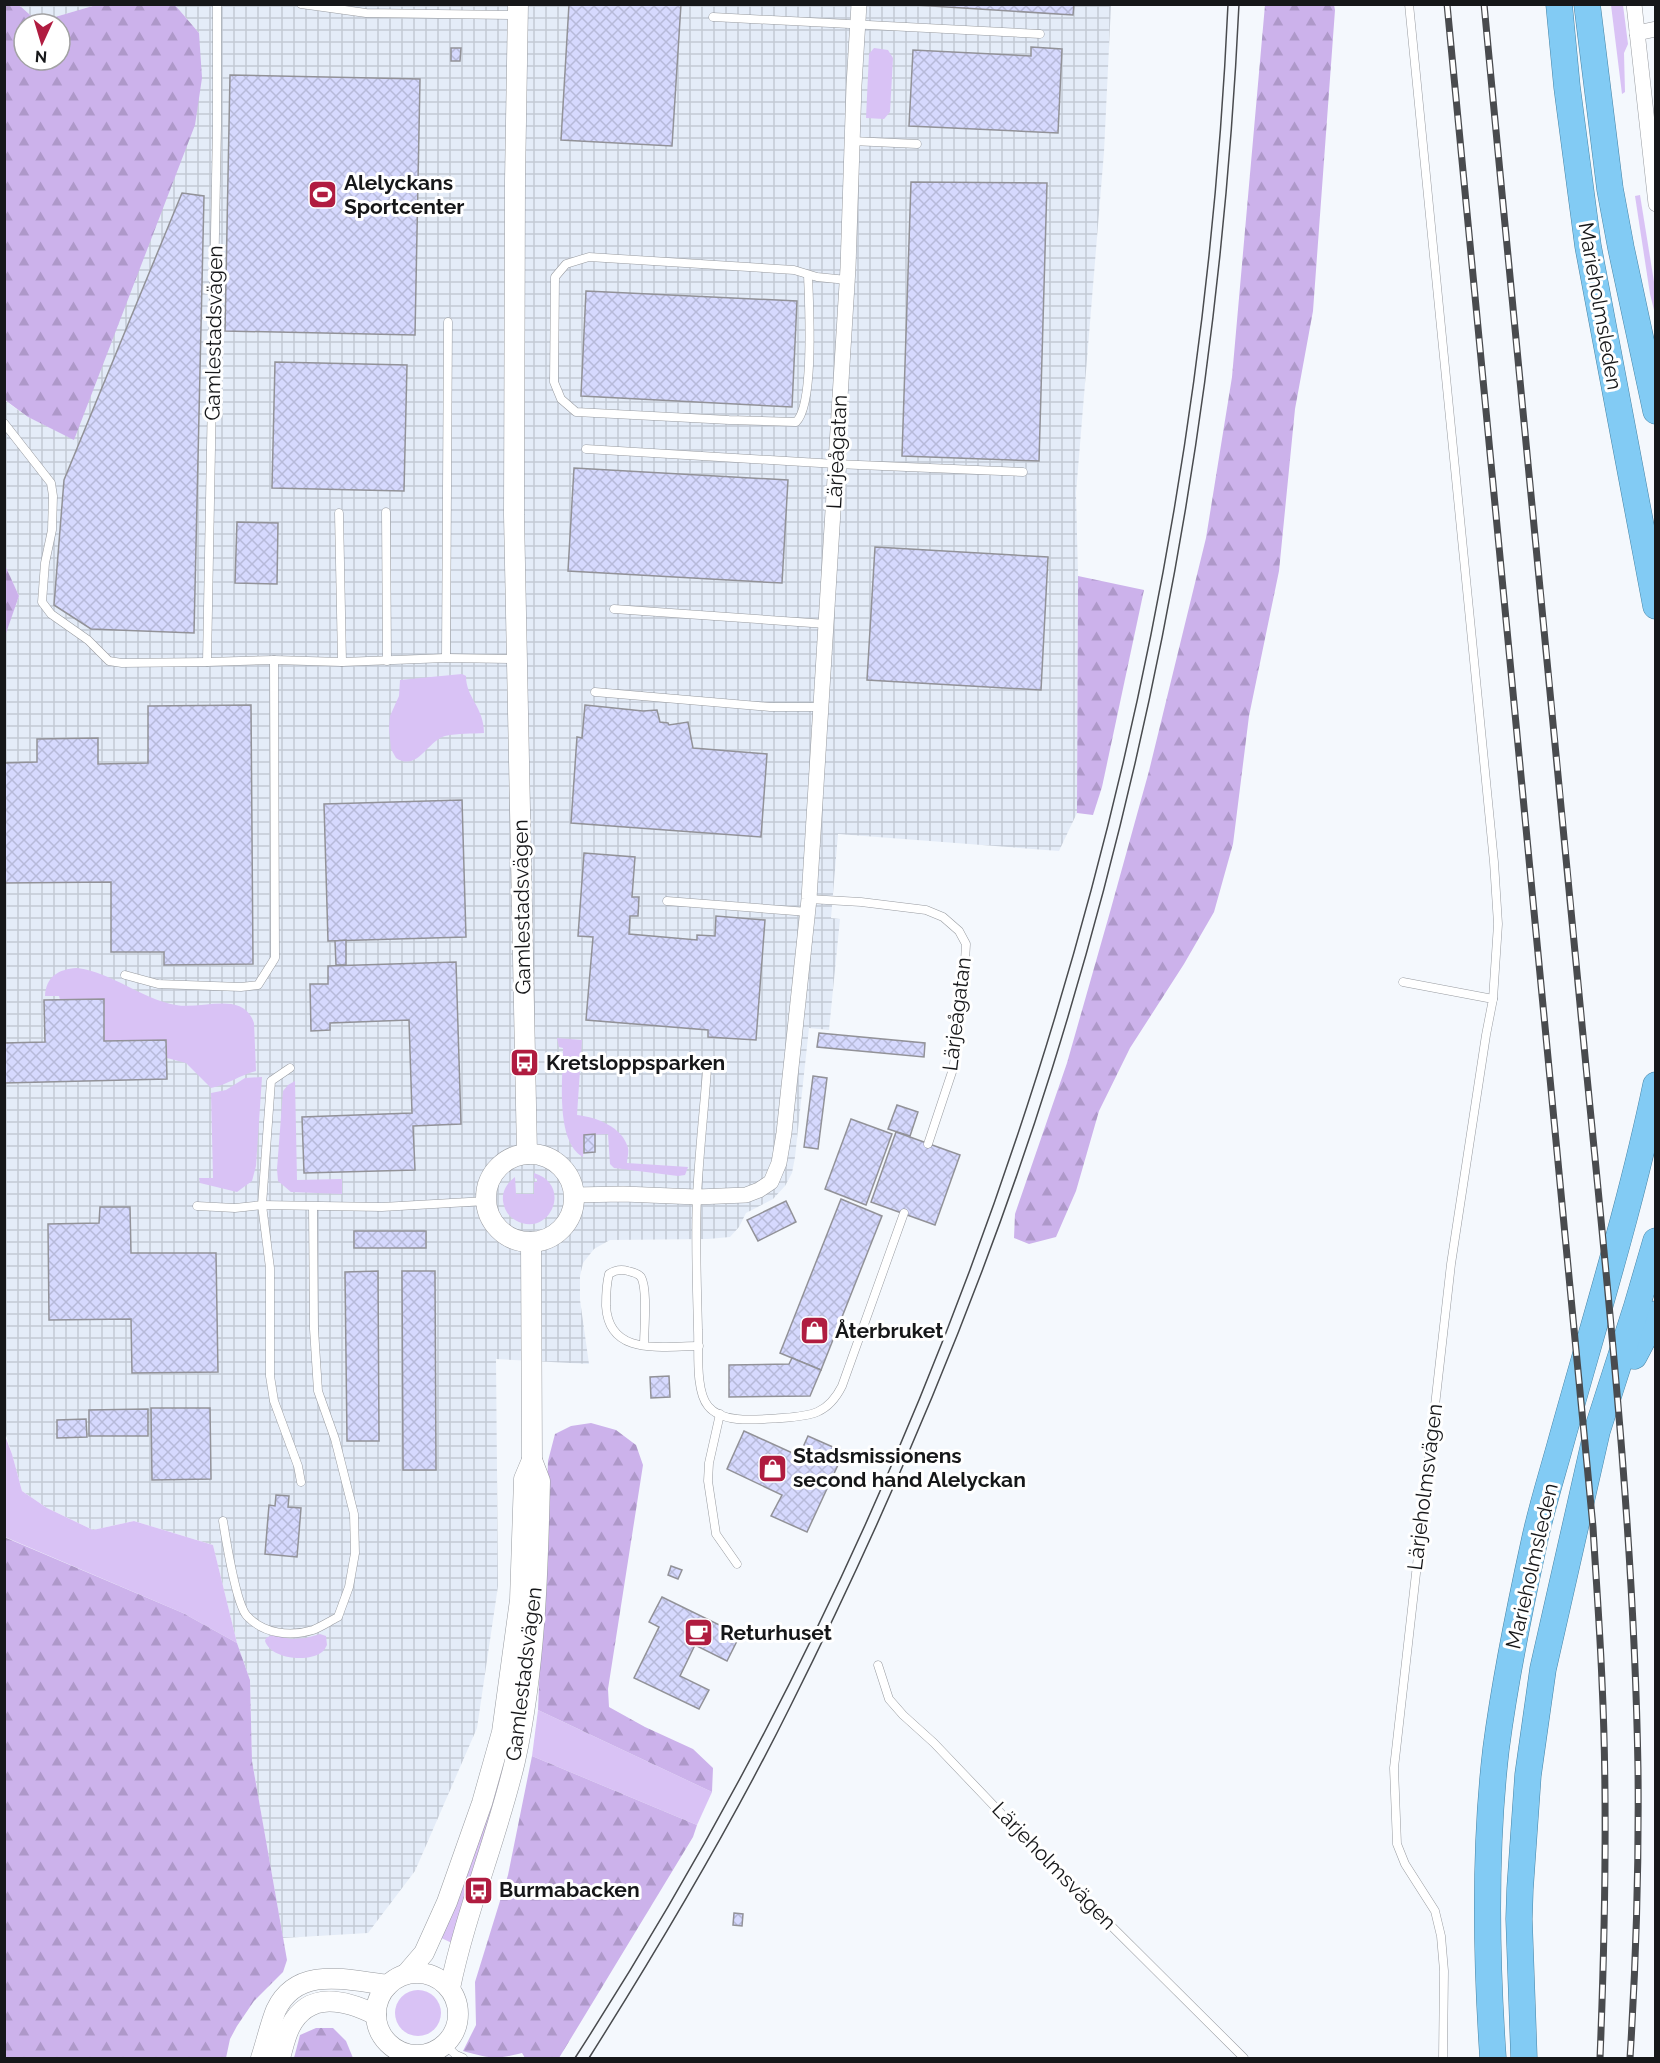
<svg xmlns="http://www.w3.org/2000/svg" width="1660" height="2063" viewBox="0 0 1660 2063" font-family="Raleway,sans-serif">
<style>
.industrial{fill:url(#industrial-grid)}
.green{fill:#d9c2f5}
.forest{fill:url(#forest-firs);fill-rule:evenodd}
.building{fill:url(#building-cross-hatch);stroke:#929298;stroke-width:1.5}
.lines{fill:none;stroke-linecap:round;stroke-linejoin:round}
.service-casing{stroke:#989ba0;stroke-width:9}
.minor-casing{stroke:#989ba0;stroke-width:16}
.tertiary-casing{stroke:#989ba0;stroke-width:21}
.trunk-casing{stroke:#4884a5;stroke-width:27}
.service{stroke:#fff;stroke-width:8}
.minor{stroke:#fff;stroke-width:15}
.tertiary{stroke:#fff;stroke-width:20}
.trunk{stroke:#82cbf4;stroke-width:26}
.tram{stroke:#494b4e;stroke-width:1.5}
.rail-casing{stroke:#494b4e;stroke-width:7}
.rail{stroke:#fff;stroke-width:4.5;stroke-dasharray:14;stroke-linecap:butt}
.labels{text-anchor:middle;stroke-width:6;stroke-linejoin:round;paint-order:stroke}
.poi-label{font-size:21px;font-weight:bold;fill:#161719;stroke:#fff;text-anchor:start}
.street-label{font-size:21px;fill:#161719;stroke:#fff}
</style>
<defs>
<pattern id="industrial-grid" width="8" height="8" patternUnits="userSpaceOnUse" patternTransform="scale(1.5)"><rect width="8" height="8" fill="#e4ecf8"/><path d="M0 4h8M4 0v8" fill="none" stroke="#c3cad4"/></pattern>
<pattern id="forest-firs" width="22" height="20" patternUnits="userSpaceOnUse" patternTransform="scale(1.5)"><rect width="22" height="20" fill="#ccb2eb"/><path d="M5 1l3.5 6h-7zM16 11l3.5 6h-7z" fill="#ae98c9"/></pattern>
<pattern id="building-cross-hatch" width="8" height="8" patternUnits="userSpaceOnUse" patternTransform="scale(1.5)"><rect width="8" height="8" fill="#d6d9fe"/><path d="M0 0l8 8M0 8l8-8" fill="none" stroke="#b7bad9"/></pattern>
</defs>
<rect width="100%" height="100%" fill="#f4f8fd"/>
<!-- industrial -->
<g class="industrial">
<path d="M 19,5 L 96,5 L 38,22 Z"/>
<path d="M 175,5 L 1111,5 L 1104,152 L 1076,493 L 1078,576 L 1077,813 L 1059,851 L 838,834 L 831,918 L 840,919 L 829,1030 L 809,1028 L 795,1157 L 792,1173 L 785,1186 L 773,1199 L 746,1213 L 739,1227 L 730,1237 L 708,1239 L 610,1240 L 594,1249 L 583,1263 L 580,1276 L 580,1300 L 589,1364 L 496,1359 L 498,1586 L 477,1728 L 415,1871 L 368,1933 L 283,1938 L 252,1761 L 250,1680 L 237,1643 L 213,1545 L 134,1521 L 93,1530 L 47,1508 L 22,1491 L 12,1454 L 5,1432 L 4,636 L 19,596 L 5,565 L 4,400 L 28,417 L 74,439 L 199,33 Z"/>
</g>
<!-- green -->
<g class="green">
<path d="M 1611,5 L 1623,5 L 1628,44 L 1624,53 L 1625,92 L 1622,94 Z"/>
<path d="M 874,48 L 888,50 L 893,58 L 890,112 L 884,119 L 866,118 L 869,54 Z"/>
<path d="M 1640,195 L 1655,288 L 1655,314 L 1650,294 L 1635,196 Z"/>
<path d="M 462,674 L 466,676 C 466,698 484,707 484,733 C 472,734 458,733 445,736 C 427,741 418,772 396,758 L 391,749 L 389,728 L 390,716 L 399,696 L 400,680 Z"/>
<path d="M 77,968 C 112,972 141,999 176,1005 C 202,1010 243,990 254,1023 L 256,1071 C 240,1075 227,1085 211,1088 L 186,1063 L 167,1058 L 166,1040 L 104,1041 L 103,999 L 60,1000 L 59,996 L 45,996 C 46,977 58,969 77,968 Z"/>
<path d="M 557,1038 L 582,1040 L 577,1115 C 596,1117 623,1127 628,1148 C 629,1153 627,1159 627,1163 L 688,1167 L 685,1175 L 678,1176 L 614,1168 L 610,1164 L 608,1134 L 584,1135 L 583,1157 C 555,1141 563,1078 563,1048 L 559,1047 Z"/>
<path d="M 262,1077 L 256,1166 L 252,1181 L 237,1192 L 200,1183 L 199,1178 L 213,1178 L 211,1093 L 226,1090 L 245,1078 Z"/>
<path d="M 295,1081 L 297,1180 L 342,1179 L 342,1194 L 291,1192 L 278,1181 L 277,1169 L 283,1091 L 288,1085 Z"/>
<path d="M 534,1173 C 574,1185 549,1240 515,1220 C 508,1216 504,1209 503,1201 C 502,1191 507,1183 515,1177 L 516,1194 L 534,1194 L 534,1182 L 537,1182 L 537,1179 L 534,1178 Z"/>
<path d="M 4,1433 L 12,1454 L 22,1491 L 47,1508 L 93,1530 L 134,1521 L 213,1545 L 237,1643 L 183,1613 L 5,1537 Z"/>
<path d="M 320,1634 L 326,1636 L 327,1645 C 326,1647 324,1651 322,1652 C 308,1663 271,1659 265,1641 L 266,1638 L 272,1635 L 291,1639 L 306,1638 Z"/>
<path d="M 538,1710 L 712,1792 L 697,1825 L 532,1756 Z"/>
<path d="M 505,1741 L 511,1742 L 506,1770 L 452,1943 L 439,1937 Z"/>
<circle cx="418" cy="2013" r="23"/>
</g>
<!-- forest -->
<g class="forest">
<path d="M 5,4 L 19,5 L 38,22 L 96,5 L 175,5 L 199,33 L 202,78 L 195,125 L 74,440 L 28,417 L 5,400 ZM 24,24 L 60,24 L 60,60 L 24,60 Z"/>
<path d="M 1265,5 L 1334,5 L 1335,10 L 1313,311 L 1295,409 L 1279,571 L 1249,716 L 1233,844 L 1214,912 L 1184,964 L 1130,1048 L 1099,1111 L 1076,1191 L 1056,1237 L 1029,1244 L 1014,1238 L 1015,1214 L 1067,1063 L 1110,912 L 1149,771 L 1206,538 L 1232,377 Z"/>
<path d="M 5,565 L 19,596 L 5,636 Z"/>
<path d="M 1078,576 L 1144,590 L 1102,787 L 1093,815 L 1077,813 Z"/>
<path d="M 591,1423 L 616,1430 L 636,1445 L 643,1465 L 608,1689 L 609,1707 L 645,1727 L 693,1749 L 713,1768 L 712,1792 L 538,1710 L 548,1461 L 555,1434 L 571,1426 Z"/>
<path d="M 4,1537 L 183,1613 L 237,1643 L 250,1680 L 252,1761 L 287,1960 L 283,1972 L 254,2001 L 237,2026 L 230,2039 L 226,2058 L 5,2058 Z"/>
<path d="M 532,1756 L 697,1825 L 693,1837 L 559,2058 L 525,2058 L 522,2053 C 495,2060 489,2058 463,2051 L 476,2025 L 475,1982 L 508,1875 Z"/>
<path d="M 316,2028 L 333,2028 L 346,2041 L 353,2058 L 294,2058 L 300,2035 Z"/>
</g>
<!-- building -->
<g class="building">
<path d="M 569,4 L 681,4 L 672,146 L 561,140 Z"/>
<path d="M 900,4 L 1074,4 L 1073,15 Z"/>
<path d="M 1031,47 L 1062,49 L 1058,133 L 909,126 L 913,50 L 1031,56 Z"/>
<path d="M 451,48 L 461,48 L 460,61 L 451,61 Z"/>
<path d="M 230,75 L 420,79 L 415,335 L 225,331 Z"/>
<path d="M 911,182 L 1047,183 L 1039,461 L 902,456 Z"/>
<path d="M 182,193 L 204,196 L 194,633 L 91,629 L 54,605 L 64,480 Z"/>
<path d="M 586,291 L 797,301 L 792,407 L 581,396 Z"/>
<path d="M 275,362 L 407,365 L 404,491 L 272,488 Z"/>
<path d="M 574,468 L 788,480 L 782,583 L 568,571 Z"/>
<path d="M 237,522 L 278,523 L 277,584 L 235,583 Z"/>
<path d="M 875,547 L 1048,557 L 1041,690 L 867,680 Z"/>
<path d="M 251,705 L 253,964 L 164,965 L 164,952 L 111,952 L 111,882 L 4,883 L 4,763 L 37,762 L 37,739 L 98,738 L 98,764 L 148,763 L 148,706 Z"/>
<path d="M 585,705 L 643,711 L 657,710 L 660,722 L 668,723 L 669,725 L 688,722 L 693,748 L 767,754 L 761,837 L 571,823 L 577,737 L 582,738 Z"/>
<path d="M 462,800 L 466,937 L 328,941 L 324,804 Z"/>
<path d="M 584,853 L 635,857 L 632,897 L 639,897 L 638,916 L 630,916 L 629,934 L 697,940 L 697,935 L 715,936 L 716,916 L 765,920 L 756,1040 L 708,1037 L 708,1030 L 586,1020 L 593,937 L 578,936 Z"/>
<path d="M 346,940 L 346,965 L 336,965 L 335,941 Z"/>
<path d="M 456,962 L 461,1124 L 413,1126 L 415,1170 L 304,1173 L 302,1117 L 412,1113 L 409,1020 L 330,1023 L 330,1030 L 311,1031 L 310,984 L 328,984 L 328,966 Z"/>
<path d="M 104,999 L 104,1041 L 166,1040 L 167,1079 L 4,1083 L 4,1043 L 45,1042 L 44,1000 Z"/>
<path d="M 819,1033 L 925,1043 L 924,1057 L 817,1047 Z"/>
<path d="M 813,1076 L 827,1078 L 818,1149 L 804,1147 Z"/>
<path d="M 897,1105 L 918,1112 L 910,1136 L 888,1129 Z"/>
<path d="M 851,1119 L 892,1134 L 866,1205 L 825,1189 Z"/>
<path d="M 896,1132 L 960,1155 L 935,1225 L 871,1202 Z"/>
<path d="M 595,1134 L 595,1152 L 584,1153 L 584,1135 Z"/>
<path d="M 841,1199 L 882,1216 L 821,1370 L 780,1353 Z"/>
<path d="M 786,1201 L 796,1222 L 758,1241 L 747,1220 Z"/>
<path d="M 100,1207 L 130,1207 L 131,1253 L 216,1253 L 218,1372 L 132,1373 L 131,1319 L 49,1320 L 48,1224 L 99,1223 Z"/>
<rect x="354" y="1231" width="72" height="17"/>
<path d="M 378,1271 L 379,1441 L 347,1441 L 345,1272 Z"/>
<path d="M 402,1271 L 435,1271 L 436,1470 L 403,1470 Z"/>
<path d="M 792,1358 L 821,1370 L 810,1396 L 729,1397 L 729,1365 L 789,1364 Z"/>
<path d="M 669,1376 L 670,1397 L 651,1398 L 650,1377 Z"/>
<path d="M 151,1408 L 210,1408 L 211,1479 L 152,1480 Z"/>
<path d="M 148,1409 L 148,1436 L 89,1436 L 89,1410 Z"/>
<path d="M 86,1419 L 87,1437 L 57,1438 L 57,1420 Z"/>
<path d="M 744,1431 L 799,1456 L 808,1436 L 844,1452 L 807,1532 L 771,1516 L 782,1495 L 727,1469 Z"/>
<path d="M 276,1495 L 289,1496 L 288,1507 L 301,1508 L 297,1557 L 265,1554 L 269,1505 L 275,1506 Z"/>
<path d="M 671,1566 L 682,1570 L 678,1579 L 668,1575 Z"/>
<path d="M 662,1597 L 740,1635 L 727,1661 L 695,1645 L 680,1676 L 709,1690 L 699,1709 L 634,1678 L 659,1627 L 649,1622 Z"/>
<path d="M 734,1913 L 743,1914 L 742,1926 L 733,1925 Z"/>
</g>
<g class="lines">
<defs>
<g id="service">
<path d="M 217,4 L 217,126 L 207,662 L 274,660"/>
<path d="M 301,4 L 366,13 L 517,15"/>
<path d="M 1409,4 L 1494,862 L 1498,924 L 1493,999"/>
<path d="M 713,17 L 1040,34"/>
<path d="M 852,141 L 917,144"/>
<path d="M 808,275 C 809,303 815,404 796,422 L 729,420 L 576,412 L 561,399 L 554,382 L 555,277 L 566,264 L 589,257 L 794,270 L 817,277 L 847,280"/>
<path d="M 4,423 L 51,483 L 53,496 L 52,530 L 45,563 L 42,602 L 51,614 L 88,640 L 109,661 L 122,663 L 207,662"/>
<path d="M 586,449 L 836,464 L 1023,472"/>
<path d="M 386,512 L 387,661"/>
<path d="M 339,513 L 342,662"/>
<path d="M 614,609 L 826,624"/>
<path d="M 446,658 L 448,322"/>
<path d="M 595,692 L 770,707 L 821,707"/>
<path d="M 809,899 L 861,902 L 926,910 L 943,917 L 959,931 L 966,944 L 963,995 L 957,1046 L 953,1069 L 928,1144"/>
<path d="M 667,901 L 808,912"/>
<path d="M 125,975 L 158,984 L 241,987 L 258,985 L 275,958 L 274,660 L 342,662 L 446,658 L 516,659"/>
<path d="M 1403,982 L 1493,999 L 1486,1035 L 1451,1264 L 1394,1768 L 1397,1844 L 1405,1864 L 1435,1911 L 1441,1936 L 1444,1971 L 1443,2058"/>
<path d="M 707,1069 C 704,1112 699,1154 697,1197 C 695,1241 697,1285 698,1330 C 699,1350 695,1390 708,1406 C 723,1425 761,1419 782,1418 C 811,1416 828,1414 842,1386 L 904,1213"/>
<path d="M 197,1206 L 235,1208 L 262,1205 L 271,1081 L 290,1068"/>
<path d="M 644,1345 C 644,1330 648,1289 641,1277 C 638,1273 632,1272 628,1271 C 621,1269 615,1270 609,1274 C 606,1285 606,1295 606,1306 C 609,1357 662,1346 699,1346"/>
<path d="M 720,1414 L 709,1463 L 708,1481 L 716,1534 L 737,1564"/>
<path d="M 301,1482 L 298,1466 L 274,1401 L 270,1376 L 270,1268 L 262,1205 L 382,1207 L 486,1201"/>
<path d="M 223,1521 C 226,1540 236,1604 247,1616 C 264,1634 290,1637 313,1630 C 321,1627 330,1621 338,1617 L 349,1587 L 355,1553 L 354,1514 L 335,1439 L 318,1391 L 314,1329 L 313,1207"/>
<path d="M 878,1665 L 889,1699 L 903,1715 L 934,1743 L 1057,1872 L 1244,2058"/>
<path d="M 445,2045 L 456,2055 L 463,2058"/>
</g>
<g id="minor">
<path d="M 1634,4 L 1656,204"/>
<path d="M 1637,33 L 1656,29"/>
<path d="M 574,1195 L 623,1194 L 697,1197 L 746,1195 L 759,1190 L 771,1182 L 779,1163 L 784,1133 L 809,899 L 848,268 L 854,85 L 859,4"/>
</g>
<g id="tertiary">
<path d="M 518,4 L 515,180 L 514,515 L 527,1154"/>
<circle cx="530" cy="1198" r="44"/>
<circle cx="417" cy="2014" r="41"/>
<path d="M 406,1974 L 424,1953 L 447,1902 L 482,1803 L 502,1732 L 520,1600 L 524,1479 L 532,1460"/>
<path d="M 450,1988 C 466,1911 497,1838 515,1761 C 535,1670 538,1574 540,1481 L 532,1460 L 531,1242"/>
<path d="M 261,2058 C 266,2043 270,2025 276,2010 C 298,1964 350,1981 388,1985"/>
<path d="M 280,2058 C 283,2048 285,2037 290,2027 C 309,1990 346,2000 376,2015"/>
</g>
<g id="trunk">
<path d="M 1559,4 L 1567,87 L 1588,246 L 1656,606"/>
<path d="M 1587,4 L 1610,189 L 1621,248 L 1656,411"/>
<path d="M 1634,1356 L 1656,1314"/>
<path d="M 1493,2058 C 1486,1956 1484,1851 1496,1749 C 1505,1680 1519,1611 1534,1543 C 1541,1509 1552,1475 1561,1442 C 1594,1323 1631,1205 1656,1085"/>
<path d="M 1524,2058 L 1519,1919 L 1520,1889 L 1528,1775 L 1543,1669 L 1597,1431 L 1637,1306 L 1656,1241"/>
</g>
</defs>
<!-- service casing -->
<use href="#service" class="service-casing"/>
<!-- minor casing -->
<use href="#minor" class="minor-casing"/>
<!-- tertiary casing -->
<use href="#tertiary" class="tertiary-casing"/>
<!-- trunk casing -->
<use href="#trunk" class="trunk-casing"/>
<!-- service -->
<use href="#service" class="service"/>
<!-- minor -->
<use href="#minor" class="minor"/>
<!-- tertiary -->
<use href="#tertiary" class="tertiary"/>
<!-- trunk -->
<use href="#trunk" class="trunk"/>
<!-- tram -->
<g class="tram">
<path d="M 575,2058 C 970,1446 1195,732 1228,4"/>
<path d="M 589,2058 C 661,1944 730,1828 790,1707 C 893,1501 983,1289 1052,1069 C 1160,724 1222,366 1239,4"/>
</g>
<defs>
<g id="rail">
<path d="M 1447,4 L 1593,1527 C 1596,1579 1600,1630 1602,1682 C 1608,1807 1605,1933 1600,2058"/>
<path d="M 1484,4 C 1517,355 1552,706 1585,1056 C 1608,1293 1634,1530 1638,1769 C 1639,1865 1636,1962 1630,2058"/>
</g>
</defs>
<!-- rail casing -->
<use href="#rail" class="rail-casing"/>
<!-- rail -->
<use href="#rail" class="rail"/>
</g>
<!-- icons -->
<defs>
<symbol id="stadium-square" viewBox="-11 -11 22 22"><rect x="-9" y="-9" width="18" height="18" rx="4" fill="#b01c40" stroke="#fff"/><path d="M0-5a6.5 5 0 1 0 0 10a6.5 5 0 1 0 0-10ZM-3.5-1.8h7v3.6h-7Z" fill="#fff"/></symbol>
<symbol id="bus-square" viewBox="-11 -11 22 22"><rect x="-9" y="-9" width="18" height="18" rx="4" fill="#b01c40" stroke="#fff"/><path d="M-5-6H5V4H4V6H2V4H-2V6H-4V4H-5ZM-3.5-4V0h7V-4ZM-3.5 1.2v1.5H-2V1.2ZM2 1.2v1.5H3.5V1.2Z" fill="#fff"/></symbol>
<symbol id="shop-square" viewBox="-11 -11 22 22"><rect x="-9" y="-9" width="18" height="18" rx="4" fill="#b01c40" stroke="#fff"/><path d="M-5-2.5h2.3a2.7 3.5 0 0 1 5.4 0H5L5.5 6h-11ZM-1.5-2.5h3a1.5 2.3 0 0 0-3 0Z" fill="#fff"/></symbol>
<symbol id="cafe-square" viewBox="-11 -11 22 22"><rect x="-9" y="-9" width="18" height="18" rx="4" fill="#b01c40" stroke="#fff"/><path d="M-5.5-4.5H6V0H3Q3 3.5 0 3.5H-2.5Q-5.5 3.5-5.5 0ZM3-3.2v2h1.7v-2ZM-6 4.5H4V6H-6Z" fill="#fff"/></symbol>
</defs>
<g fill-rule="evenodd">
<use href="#stadium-square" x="306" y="178" width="33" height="33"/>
<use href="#bus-square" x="508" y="1046" width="33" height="33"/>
<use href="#shop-square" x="798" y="1314" width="33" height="33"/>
<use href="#shop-square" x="756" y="1452" width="33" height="33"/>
<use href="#cafe-square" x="682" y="1616" width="33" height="33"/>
<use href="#bus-square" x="462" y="1874" width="33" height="33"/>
</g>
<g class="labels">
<!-- poi labels -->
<g class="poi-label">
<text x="344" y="190">Alelyckans<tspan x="344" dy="24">Sportcenter</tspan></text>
<text x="546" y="1070">Kretsloppsparken</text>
<text x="835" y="1338">Återbruket</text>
<text x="793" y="1463">Stadsmissionens<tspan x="793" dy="24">second hand Alelyckan</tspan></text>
<text x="720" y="1640">Returhuset</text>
<text x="499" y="1897">Burmabacken</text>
</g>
<!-- street labels -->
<g class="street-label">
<text transform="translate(1600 306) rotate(80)" y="7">Marieholmsleden</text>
<text transform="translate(214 333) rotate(-89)" y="7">Gamlestadsvägen</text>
<text transform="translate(837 452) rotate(-87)" y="7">Lärjeågatan</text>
<text transform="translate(522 907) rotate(-91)" y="7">Gamlestadsvägen</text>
<text transform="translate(957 1014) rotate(-83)" y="7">Lärjeågatan</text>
<text transform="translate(1425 1487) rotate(-83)" y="7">Lärjeholmsvägen</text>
<text transform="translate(1532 1566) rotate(-77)" y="7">Marieholmsleden</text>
<text transform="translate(524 1674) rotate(-83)" y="7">Gamlestadsvägen</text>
<text transform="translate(1054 1866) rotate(46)" y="7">Lärjeholmsvägen</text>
</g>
</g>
<!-- border -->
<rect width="1660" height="2063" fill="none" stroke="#161719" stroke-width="12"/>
<!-- north arrow -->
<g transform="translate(42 42) rotate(184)"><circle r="28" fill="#ffffff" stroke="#a2a2a3" stroke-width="1.5"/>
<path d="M0-4.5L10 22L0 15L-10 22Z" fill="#b01c40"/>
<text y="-9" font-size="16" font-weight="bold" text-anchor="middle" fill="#161719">N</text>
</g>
</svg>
